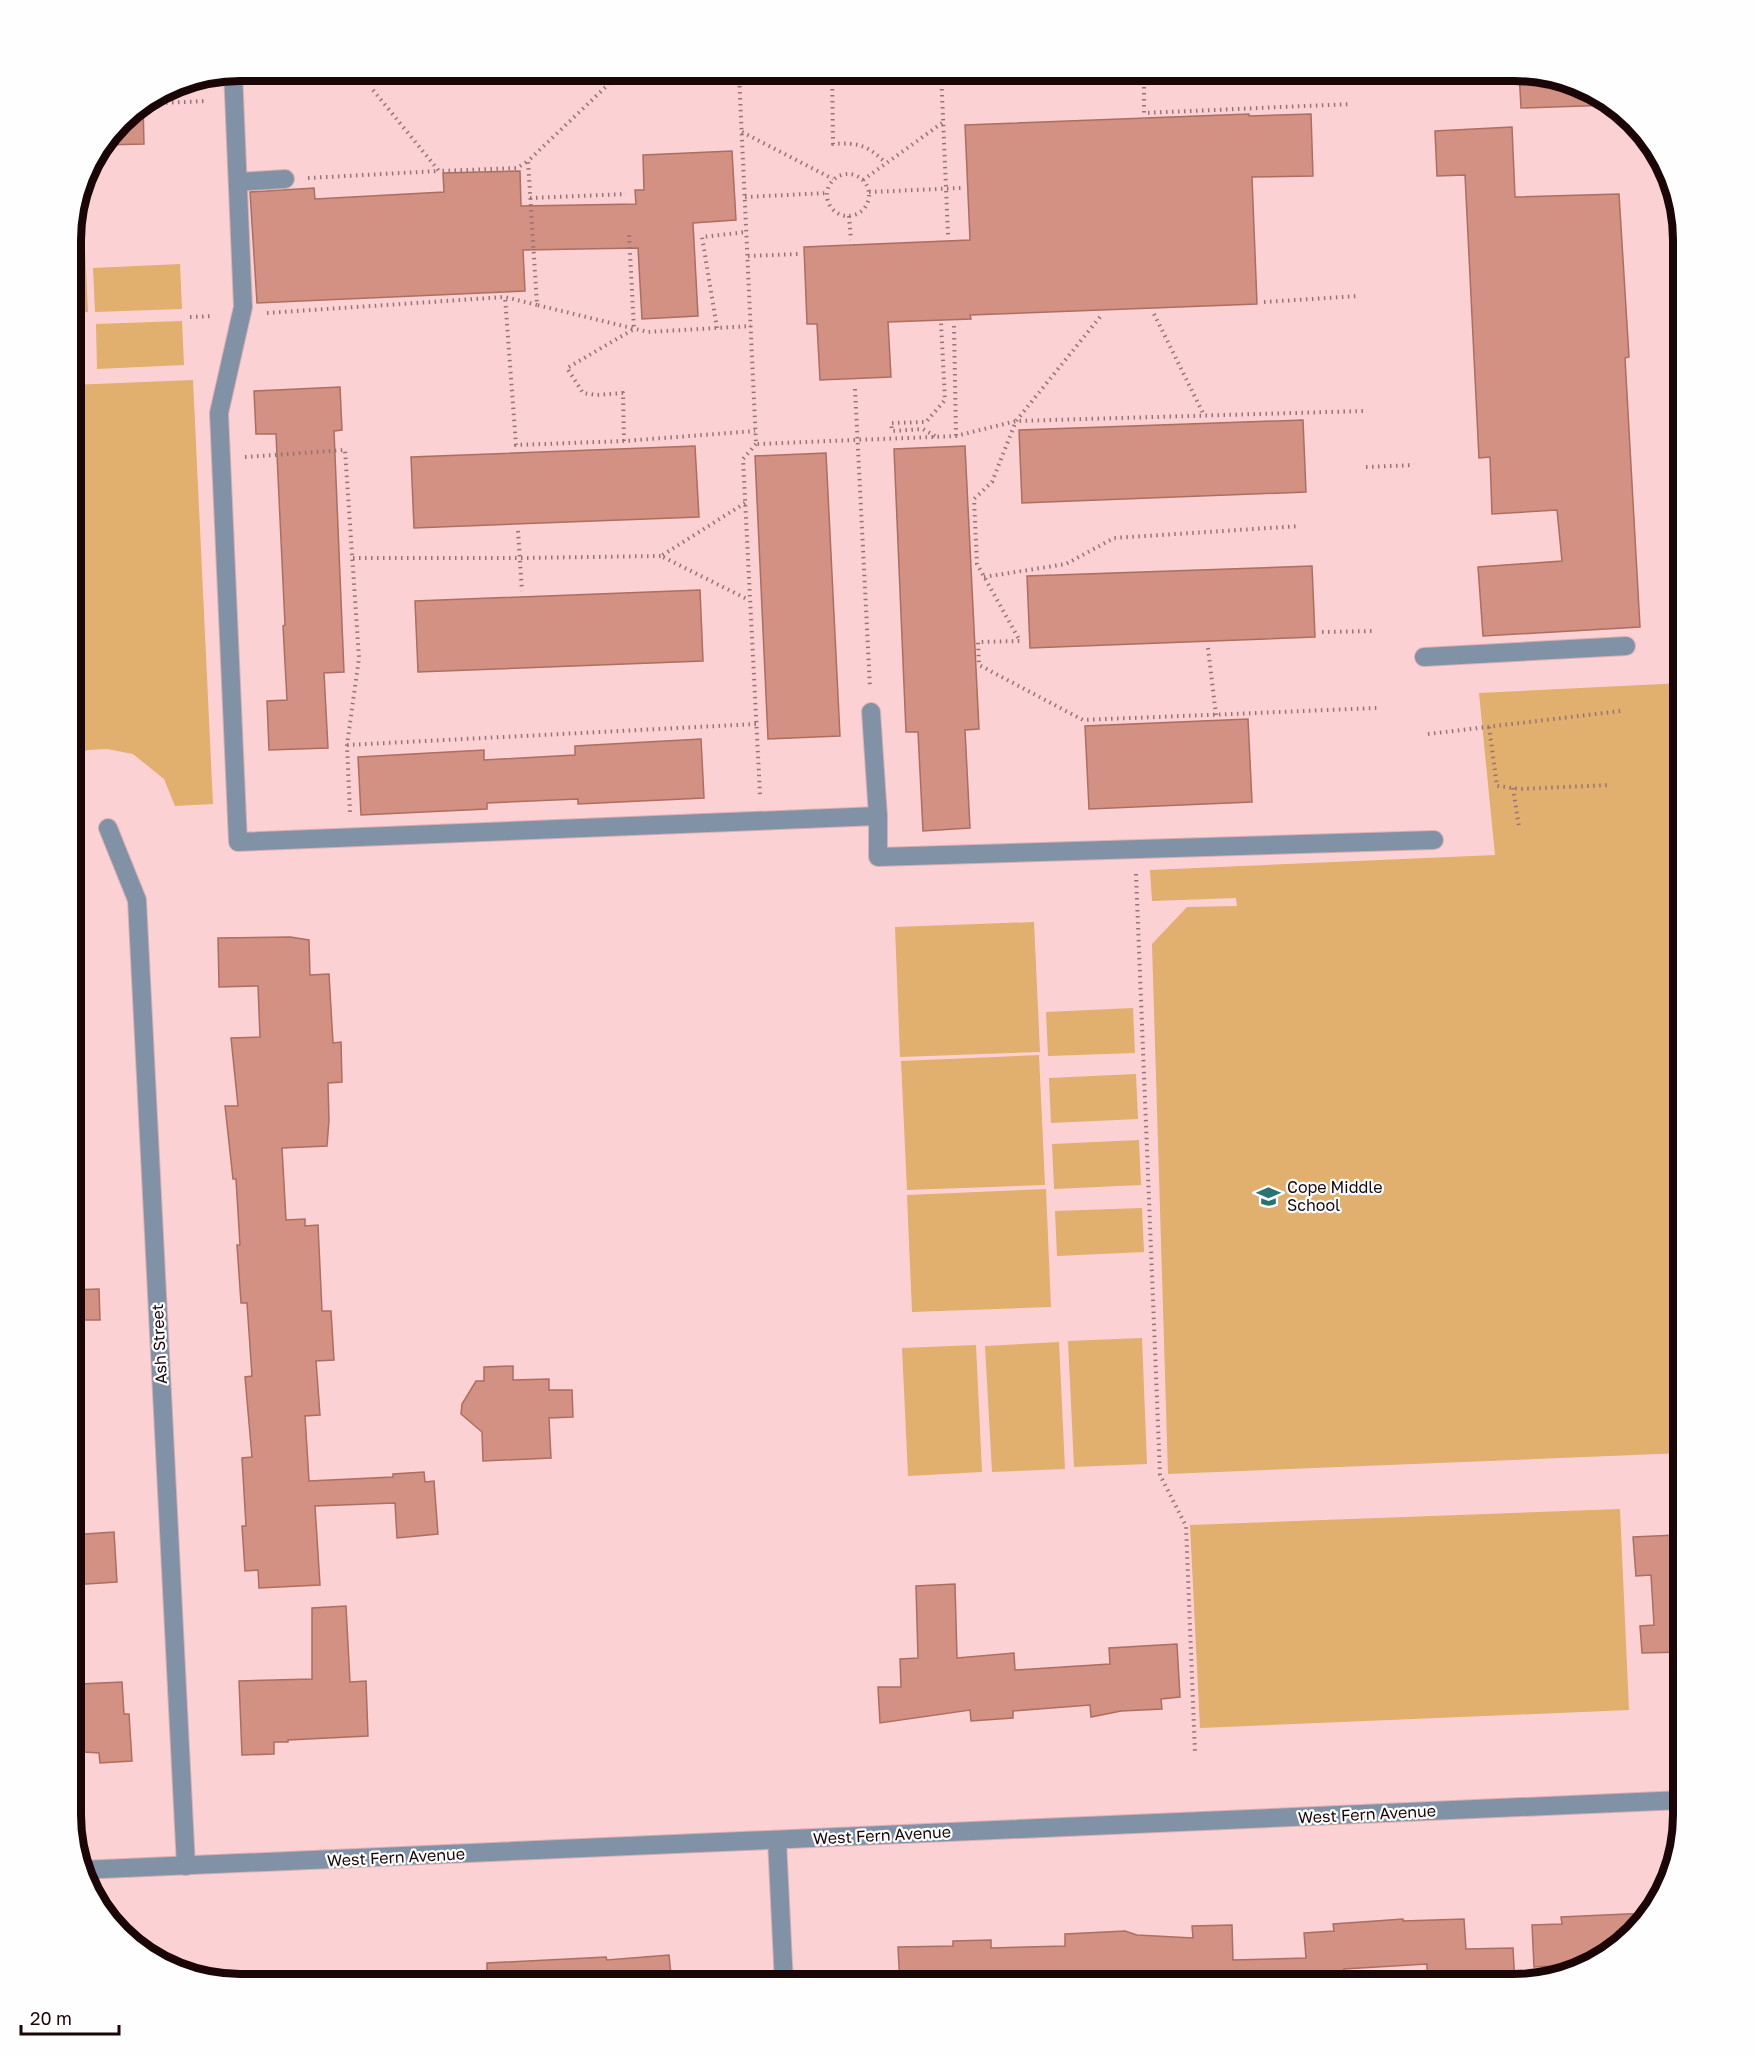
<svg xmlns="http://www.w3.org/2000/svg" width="1754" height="2055" viewBox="0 0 1754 2055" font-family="'Golos Text',sans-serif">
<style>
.green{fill:#e1af6e}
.building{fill:#d29182;stroke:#ac6e60;stroke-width:1.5}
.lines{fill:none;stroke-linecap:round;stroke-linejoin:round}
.minor-casing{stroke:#d8b0b3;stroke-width:20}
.path{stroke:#957477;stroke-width:4;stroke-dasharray:1.5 4.5;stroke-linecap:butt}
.minor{stroke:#8192a7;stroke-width:18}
.labels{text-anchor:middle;stroke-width:4.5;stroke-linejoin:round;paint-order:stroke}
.poi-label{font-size:16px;fill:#1a0507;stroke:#fefefe;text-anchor:start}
.street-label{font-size:16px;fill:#1a0507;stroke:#fefefe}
.rim{fill:none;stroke:#1a0507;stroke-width:8}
</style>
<rect width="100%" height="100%" fill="#fcd1d4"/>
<!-- green -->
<g class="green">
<path d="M 71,249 L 85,249 L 88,312 L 71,313 Z"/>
<path d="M 180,264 L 182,309 L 95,312 L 93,268 Z"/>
<path d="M 182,321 L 184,365 L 97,369 L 96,324 Z"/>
<path d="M 71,325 L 80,325 L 82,369 L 71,370 Z"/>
<path d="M 193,380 L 213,804 L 175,806 L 164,779 L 133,754 L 107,749 L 88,750 L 71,756 L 71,385 Z"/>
<path d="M 1683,683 L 1683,1453 L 1168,1474 L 1152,944 L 1187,907 L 1237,906 L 1236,898 L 1152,901 L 1150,870 L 1495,855 L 1479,693 Z"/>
<path d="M 1034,922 L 1040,1052 L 900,1057 L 895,927 Z"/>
<path d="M 1133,1008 L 1135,1053 L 1048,1056 L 1046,1012 Z"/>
<path d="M 1039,1055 L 1045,1185 L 907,1190 L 901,1061 Z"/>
<path d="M 1136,1074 L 1138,1119 L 1051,1123 L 1049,1078 Z"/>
<path d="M 1139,1140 L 1141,1185 L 1054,1189 L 1052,1144 Z"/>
<path d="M 1046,1189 L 1051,1307 L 912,1312 L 907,1195 Z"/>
<path d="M 1142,1208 L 1144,1252 L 1057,1256 L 1055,1211 Z"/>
<path d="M 1142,1338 L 1147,1464 L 1074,1467 L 1068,1341 Z"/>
<path d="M 1059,1342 L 1065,1469 L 992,1472 L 985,1346 Z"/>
<path d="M 976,1345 L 982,1472 L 908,1476 L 902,1348 Z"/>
<path d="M 1620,1509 L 1629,1710 L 1200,1728 L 1190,1525 Z"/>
</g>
<!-- building -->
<g class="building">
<path d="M 1519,71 L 1598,93 L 1612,105 L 1521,108 Z"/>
<path d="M 143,104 L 144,144 L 104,145 L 128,113 Z"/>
<path d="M 1249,114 L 1249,116 L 1311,114 L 1313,176 L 1252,177 L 1257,304 L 970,315 L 971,319 L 888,322 L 891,377 L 820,380 L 817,324 L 807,324 L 804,247 L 970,240 L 965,125 Z"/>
<path d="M 1512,127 L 1515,197 L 1619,194 L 1629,357 L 1625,358 L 1640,627 L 1483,636 L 1478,567 L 1562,561 L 1557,510 L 1492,514 L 1490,457 L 1479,458 L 1465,175 L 1437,176 L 1435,131 Z"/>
<path d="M 732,151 L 736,220 L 693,223 L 698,316 L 642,319 L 638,248 L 523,250 L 525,291 L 257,303 L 250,192 L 314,188 L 315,199 L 444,192 L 443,173 L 520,171 L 521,206 L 636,204 L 635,190 L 644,190 L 643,155 Z"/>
<path d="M 340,387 L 342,430 L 334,431 L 344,672 L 324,673 L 328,748 L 269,750 L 267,701 L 287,700 L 283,626 L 285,625 L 276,434 L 256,434 L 254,391 Z"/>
<path d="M 1303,420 L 1306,492 L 1022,503 L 1019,430 Z"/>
<path d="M 695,446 L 699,517 L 414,528 L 411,457 Z"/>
<path d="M 965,446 L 979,729 L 965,730 L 970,828 L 923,831 L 918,732 L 906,732 L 894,449 Z"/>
<path d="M 826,453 L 840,736 L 768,739 L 755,456 Z"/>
<path d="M 1312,566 L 1315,637 L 1030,648 L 1027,576 Z"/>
<path d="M 700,590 L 703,661 L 418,672 L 415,601 Z"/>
<path d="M 1248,719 L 1252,802 L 1089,809 L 1085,726 Z"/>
<path d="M 701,739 L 704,798 L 578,804 L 578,799 L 487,803 L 487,809 L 361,815 L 358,757 L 484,750 L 484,760 L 575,755 L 575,746 Z"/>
<path d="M 290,937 L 309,940 L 310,975 L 329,974 L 333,1043 L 341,1042 L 342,1082 L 328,1083 L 329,1120 L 327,1146 L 282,1148 L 286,1220 L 305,1219 L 305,1226 L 318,1225 L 322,1311 L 331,1311 L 334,1360 L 316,1361 L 320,1415 L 305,1416 L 309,1481 L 393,1477 L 393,1474 L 424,1472 L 425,1482 L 434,1481 L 438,1534 L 397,1538 L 395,1503 L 315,1506 L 320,1585 L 259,1588 L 258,1570 L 245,1571 L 242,1526 L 246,1526 L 242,1458 L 252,1457 L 245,1377 L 252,1376 L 247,1303 L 241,1303 L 237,1245 L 240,1245 L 236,1179 L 233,1179 L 225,1106 L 238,1106 L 231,1038 L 260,1037 L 258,986 L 219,987 L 218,938 Z"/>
<path d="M 99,1289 L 100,1320 L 71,1320 L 71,1290 Z"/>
<path d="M 513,1366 L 513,1380 L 549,1379 L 549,1390 L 572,1390 L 573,1417 L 549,1418 L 551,1458 L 483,1461 L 482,1432 L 461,1414 L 462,1404 L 476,1381 L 484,1381 L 484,1367 Z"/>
<path d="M 114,1532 L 117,1582 L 71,1585 L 71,1535 Z"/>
<path d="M 1676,1535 L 1678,1589 L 1683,1590 L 1683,1652 L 1642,1653 L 1640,1626 L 1654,1625 L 1651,1575 L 1636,1576 L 1633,1537 Z"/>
<path d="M 955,1584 L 957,1658 L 1014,1653 L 1015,1670 L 1110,1664 L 1109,1648 L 1177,1644 L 1180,1697 L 1161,1699 L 1162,1709 L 1121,1711 L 1091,1717 L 1090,1705 L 1013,1711 L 1013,1718 L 971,1721 L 970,1710 L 880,1723 L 878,1687 L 901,1687 L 900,1659 L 918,1658 L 916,1586 Z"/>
<path d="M 346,1606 L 350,1682 L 366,1681 L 368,1736 L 288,1740 L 288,1742 L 274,1742 L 274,1754 L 242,1755 L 239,1681 L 312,1679 L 312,1608 Z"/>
<path d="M 122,1682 L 124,1714 L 129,1714 L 132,1761 L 100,1763 L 99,1753 L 84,1752 L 80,1684 Z"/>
<path d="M 1647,1913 L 1617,1950 L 1589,1964 L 1534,1967 L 1532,1925 L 1562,1924 L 1561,1917 Z"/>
<path d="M 1403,1919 L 1403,1921 L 1464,1919 L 1466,1949 L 1513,1948 L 1515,1984 L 1427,1984 L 1427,1964 L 1344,1969 L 1345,1984 L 900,1984 L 898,1947 L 953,1946 L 953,1941 L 991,1940 L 991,1948 L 1065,1946 L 1065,1934 L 1125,1931 L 1137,1935 L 1193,1938 L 1192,1926 L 1232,1925 L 1233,1960 L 1306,1958 L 1304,1933 L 1334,1931 L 1333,1924 Z"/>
<path d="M 669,1955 L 672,1984 L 487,1984 L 487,1963 L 606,1957 L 607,1960 Z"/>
</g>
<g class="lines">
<defs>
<g id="minor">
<path d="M 233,72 L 243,307 L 219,413 L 238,842 L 878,816 L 878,857 L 1434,840"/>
<path d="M 238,182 L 285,179"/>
<path d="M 1424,657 L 1626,646"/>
<path d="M 871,712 L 878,816"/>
<path d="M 108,828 L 137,900 L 186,1866"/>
<path d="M 777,1840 L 784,1984"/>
<path d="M 80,1870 L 1683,1800"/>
</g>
</defs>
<!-- minor casing -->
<use href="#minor" class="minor-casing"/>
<!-- path -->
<g class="path">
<path d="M 832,71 L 833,144 C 859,142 868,146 886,163"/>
<path d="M 941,71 L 948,235"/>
<path d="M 739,74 L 756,444 L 956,436 L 1016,421 L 1363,411"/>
<path d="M 614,79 L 528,161 L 537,305 L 648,332 L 751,326"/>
<path d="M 1144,81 L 1144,113 L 1351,104"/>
<path d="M 373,90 L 439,171 L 517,168 L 528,161"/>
<path d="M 142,104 L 205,101"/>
<path d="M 742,132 L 833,179"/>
<circle cx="848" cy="195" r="21"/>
<path d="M 308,178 L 439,171"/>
<path d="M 863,180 L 942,123"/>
<path d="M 869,192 L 961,188"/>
<path d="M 745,197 L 827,193"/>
<path d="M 530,198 L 626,194"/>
<path d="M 849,216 L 851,240"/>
<path d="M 748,256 L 799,254"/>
<path d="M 1264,302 L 1359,296"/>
<path d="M 537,305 L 505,297 L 516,445 L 624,441 L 755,431"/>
<path d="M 267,313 L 505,297"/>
<path d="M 1154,314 L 1204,415"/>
<path d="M 190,317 L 214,316"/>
<path d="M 1100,317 L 1016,421 L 992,482 L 974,499 L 977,564 L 1020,641 L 978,642 L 979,665 L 1083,720 L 1377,708"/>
<path d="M 954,326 L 956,436"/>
<path d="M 717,328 L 702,237 L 746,232"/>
<path d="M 855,389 L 870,688"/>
<path d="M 935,436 L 923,429 L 892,431 L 891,423 L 926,422 L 945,400 L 941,323"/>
<path d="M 624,441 L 623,393 L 596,395 L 583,393 L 567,368 L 634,329 L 629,234"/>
<path d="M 756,444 L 743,459 L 760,795"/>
<path d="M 245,457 L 345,450 L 359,658 L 347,745 L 350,812"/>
<path d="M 1366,467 L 1414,465"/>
<path d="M 745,503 L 661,556 L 749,600"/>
<path d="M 518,531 L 522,591"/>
<path d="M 353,558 L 520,558 L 661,556"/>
<path d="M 984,577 L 1066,564 L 1114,538 L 1300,526"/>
<path d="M 1322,632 L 1374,631"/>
<path d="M 1208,648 L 1216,715"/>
<path d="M 1489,727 L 1497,786 L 1520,789 L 1610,785"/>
<path d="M 1428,734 L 1621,711"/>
<path d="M 347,745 L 756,724"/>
<path d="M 1513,788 L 1519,827"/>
<path d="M 1136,874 L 1160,1475 L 1186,1526 L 1195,1753"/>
</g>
<!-- minor -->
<use href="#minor" class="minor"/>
</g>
<!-- icons -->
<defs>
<symbol id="school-bare" viewBox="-9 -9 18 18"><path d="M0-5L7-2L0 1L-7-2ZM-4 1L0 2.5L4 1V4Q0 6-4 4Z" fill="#297372" stroke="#fefefe" stroke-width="2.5" paint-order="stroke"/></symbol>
</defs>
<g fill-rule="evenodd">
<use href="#school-bare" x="1252" y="1180" width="33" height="33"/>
</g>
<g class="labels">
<!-- poi labels -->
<g class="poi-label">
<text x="1287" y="1193">Cope Middle<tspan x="1287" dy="18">School</tspan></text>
</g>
<!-- street labels -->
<g class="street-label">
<text transform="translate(159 1344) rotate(-93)" y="6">Ash Street</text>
<text transform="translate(1367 1814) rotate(-3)" y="6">West Fern Avenue</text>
<text transform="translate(882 1835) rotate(-3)" y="6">West Fern Avenue</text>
<text transform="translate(396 1857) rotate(-3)" y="6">West Fern Avenue</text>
</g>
</g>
<!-- crop -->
<path d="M0 0H1754V2055H0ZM240 81H1514A159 159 0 0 1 1673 240V1815A159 159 0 0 1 1514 1974H240A159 159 0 0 1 81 1815V240A159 159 0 0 1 240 81Z" fill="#fefefe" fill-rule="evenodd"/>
<path class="rim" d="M240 81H1514A159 159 0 0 1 1673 240V1815A159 159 0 0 1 1514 1974H240A159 159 0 0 1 81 1815V240A159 159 0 0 1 240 81Z"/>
<!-- scale -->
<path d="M21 2025v9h98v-9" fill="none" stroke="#1a0507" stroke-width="3"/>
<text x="30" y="2025" font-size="18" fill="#1a0507" stroke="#fefefe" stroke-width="4.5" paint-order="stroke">20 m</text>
</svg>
